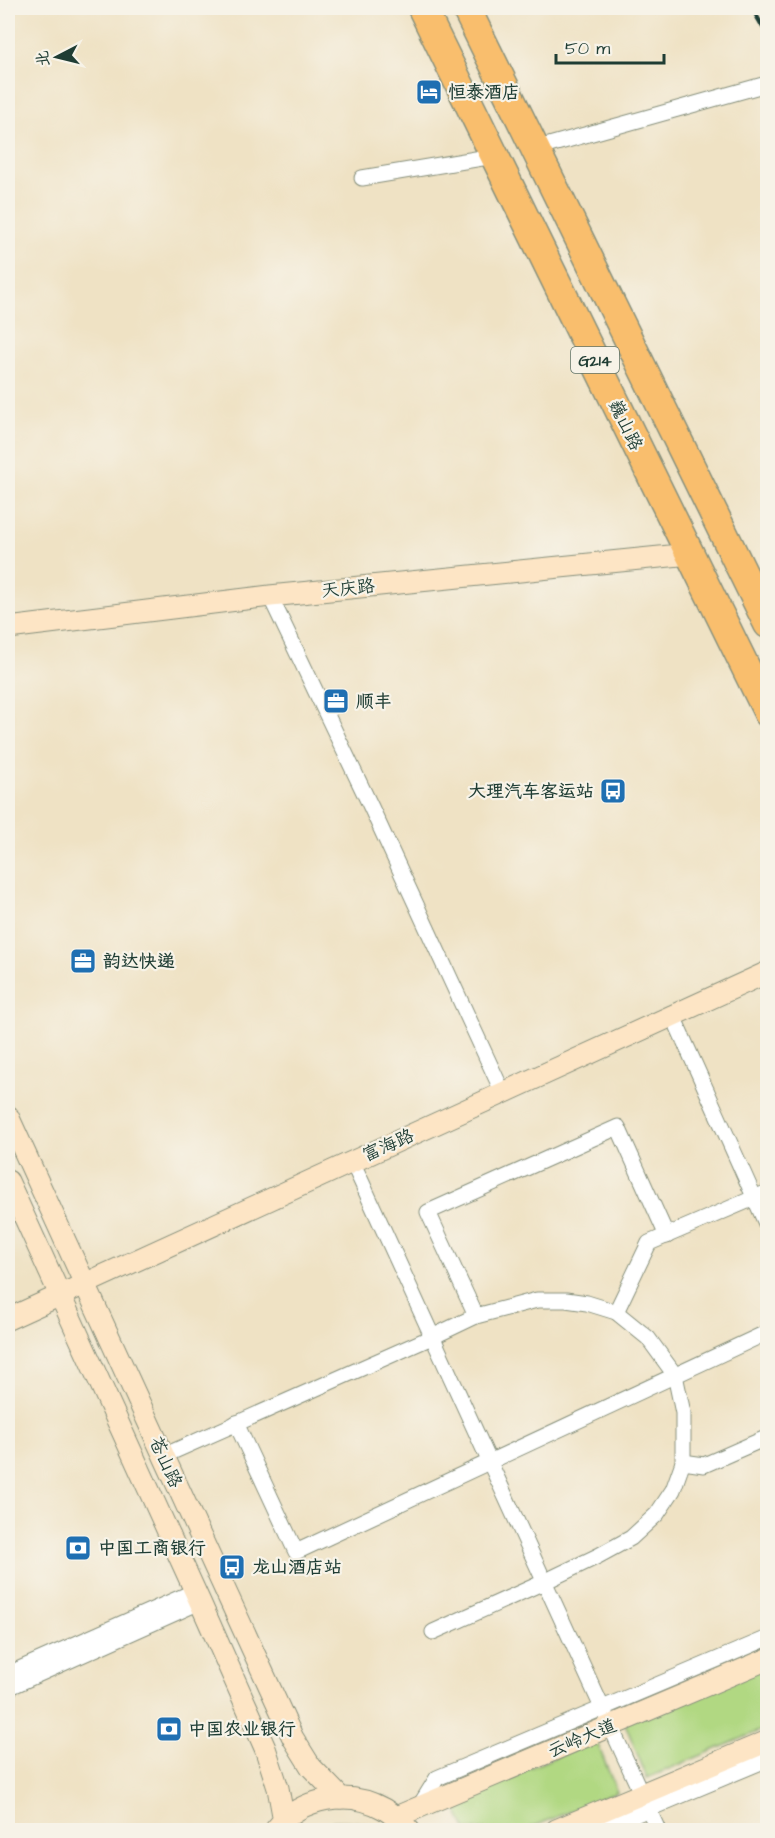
<svg xmlns="http://www.w3.org/2000/svg" width="775" height="1838" viewBox="0 0 775 1838" font-family="'Architects Daughter','LXGW WenKai TC',sans-serif">
<style>
.green{fill:#b1d882;stroke:#688a5b;stroke-width:1.5}
.lines{fill:none;stroke-linecap:round;stroke-linejoin:round}
.street-casing{stroke:#87907c;stroke-width:17}
.secondary-casing{stroke:#87907c;stroke-width:23}
.highway-casing{stroke:#87907c;stroke-width:31}
.street{stroke:#fff;stroke-width:15}
.secondary{stroke:#fde5c5;stroke-width:21}
.highway{stroke:#f9be6d;stroke-width:28}
.rail{stroke:#1f3d34;stroke-width:4.5}
.labels{text-anchor:middle;stroke-width:4.5;stroke-linejoin:round;paint-order:stroke}
.shield{fill:#f7f3e8;stroke:#60746a;stroke-width:1.5}
.shield-label{font-size:16px;font-weight:bold;fill:#1f3d34}
.poi-label{font-size:18px;font-weight:bold;fill:#1f3d34;stroke:#f7f3e8;text-anchor:start}
.street-label{font-size:18px;fill:#1f3d34;stroke:#f7f3e8}
</style>
<rect width="100%" height="100%" fill="#f7f3e8"/>
<filter id="ink" filterUnits="userSpaceOnUse"><feTurbulence type="fractalNoise" baseFrequency=".0167" numOctaves="2"/><feDisplacementMap in="SourceGraphic" scale="12" xChannelSelector="R" yChannelSelector="G"/><feConvolveMatrix kernelMatrix="1 2 1 2 8 2 1 2 1" color-interpolation-filters="sRGB"/></filter>
<filter id="wash" filterUnits="userSpaceOnUse"><feTurbulence type="fractalNoise" baseFrequency=".008" numOctaves="4" result="noise"/><feDisplacementMap in="SourceGraphic" scale="24" xChannelSelector="R" yChannelSelector="G"/><feGaussianBlur stdDeviation="1.35" result="paint"/><feColorMatrix in="noise" values="0 0 0 0 0 0 0 0 0 0 0 0 0 0 0 0 0 1.4 0 .05"/><feComposite in="paint" operator="in"/></filter>
<g filter="url(#wash)">
<rect width="100%" height="100%" fill="#efe2c4"/>
<!-- green -->
<g class="green">
<path d="M 767,1661 L 767,1728 L 647,1778 L 624,1721 Z"/>
<path d="M 596,1740 L 617,1792 L 525,1830 L 466,1830 L 453,1800 Z"/>
<path d="M 334,1821 C 349,1821 365,1821 377,1830 L 310,1830 L 315,1827 Z"/>
</g>
</g>
<g filter="url(#ink)">
<g class="lines">
<defs>
<g id="street">
<path d="M 535,149 L 763,85 L 768,91"/>
<path d="M 362,178 L 494,156"/>
<path d="M 270,596 L 371,807 L 503,1093"/>
<path d="M 673,1016 L 768,1228"/>
<path d="M 352,1161 L 658,1830"/>
<path d="M 616,1312 L 649,1243 L 768,1192"/>
<path d="M 476,1316 L 428,1212 L 618,1127 L 667,1236"/>
<path d="M 236,1423 L 296,1552 L 768,1332"/>
<path d="M 163,1456 L 432,1337 L 476,1316 L 537,1300 L 566,1300 L 587,1303 L 616,1312 L 648,1338 L 675,1375 L 683,1413 L 683,1462 L 673,1490 L 657,1514 L 631,1538 L 598,1556 L 544,1582 L 433,1632"/>
<path d="M 683,1462 L 704,1465 L 768,1437"/>
<path d="M 8,1674 L 195,1591"/>
<path d="M 8,1688 L 200,1602"/>
<path d="M 419,1807 L 437,1778 L 768,1638"/>
<path d="M 599,1830 L 768,1759"/>
</g>
<g id="secondary">
<path d="M 8,628 L 270,596 L 690,554"/>
<path d="M 8,1116 L 293,1738 L 311,1767 L 341,1798"/>
<path d="M 8,1181 L 200,1602 L 265,1748 L 278,1788 L 284,1821"/>
<path d="M 8,1319 L 768,972"/>
<path d="M 396,1817 L 768,1659"/>
<path d="M 276,1829 C 301,1797 349,1789 384,1809 C 394,1815 401,1822 409,1830"/>
<path d="M 556,1830 L 768,1741"/>
</g>
<g id="highway">
<path d="M 422,8 L 768,713"/>
<path d="M 466,8 L 768,624"/>
</g>
</defs>
<!-- street casing -->
<use href="#street" class="street-casing"/>
<!-- secondary casing -->
<use href="#secondary" class="secondary-casing"/>
<!-- highway casing -->
<use href="#highway" class="highway-casing"/>
<!-- street -->
<use href="#street" class="street"/>
<!-- secondary -->
<use href="#secondary" class="secondary"/>
<!-- highway -->
<use href="#highway" class="highway"/>
<!-- rail -->
<path class="rail" d="M 752,8 L 768,36"/>
</g>
</g>
<!-- icons -->
<defs>
<symbol id="hotel-square" viewBox="-11 -11 22 22"><rect x="-9" y="-9" width="18" height="18" rx="4" fill="#1f6fb2" stroke="#f7f3e8"/><path d="M-6-4.5h1.5V1H6V5H4.5V3h-9V5H-6ZM-4 0a1.8 1.8 0 1 1 3.6 0ZM.5 0V-2.5h3Q6-2.5 6 0Z" fill="#fff"/></symbol>
<symbol id="office-square" viewBox="-11 -11 22 22"><rect x="-9" y="-9" width="18" height="18" rx="4" fill="#1f6fb2" stroke="#f7f3e8"/><path d="M-6-3h4V-5.5h4V-3h4V5H-6ZM-1-4.5V-3h2v-1.5ZM-6 0V1H6V0Z" fill="#fff"/></symbol>
<symbol id="bus-square" viewBox="-11 -11 22 22"><rect x="-9" y="-9" width="18" height="18" rx="4" fill="#1f6fb2" stroke="#f7f3e8"/><path d="M-5-6H5V4H4V6H2V4H-2V6H-4V4H-5ZM-3.5-4V0h7V-4ZM-3.5 1.2v1.5H-2V1.2ZM2 1.2v1.5H3.5V1.2Z" fill="#fff"/></symbol>
<symbol id="bank-square" viewBox="-11 -11 22 22"><rect x="-9" y="-9" width="18" height="18" rx="4" fill="#1f6fb2" stroke="#f7f3e8"/><path d="M-6-4H6V4H-6ZM0-2.3a2.3 2.3 0 1 0 0 4.6a2.3 2.3 0 1 0 0-4.6Z" fill="#fff"/></symbol>
</defs>
<g fill-rule="evenodd">
<use href="#hotel-square" x="414" y="77" width="30" height="30"/>
<use href="#office-square" x="321" y="686" width="30" height="30"/>
<use href="#bus-square" x="598" y="776" width="30" height="30"/>
<use href="#office-square" x="68" y="946" width="30" height="30"/>
<use href="#bank-square" x="63" y="1533" width="30" height="30"/>
<use href="#bus-square" x="217" y="1552" width="30" height="30"/>
<use href="#bank-square" x="154" y="1714" width="30" height="30"/>
</g>
<g class="labels">
<!-- shield labels -->
<rect class="shield" x="571" y="347" width="48" height="26" rx="4.5"/>
<g class="shield-label">
<text x="595" y="366">G214</text>
</g>
<!-- poi labels -->
<g class="poi-label">
<text x="448" y="98">恒泰酒店</text>
<text x="356" y="707">顺丰</text>
<text x="594" y="797" text-anchor="end">大理汽车客运站</text>
<text x="103" y="967">韵达快递</text>
<text x="98" y="1554">中国工商银行</text>
<text x="252" y="1573">龙山酒店站</text>
<text x="188" y="1735">中国农业银行</text>
</g>
<!-- street labels -->
<g class="street-label">
<text transform="translate(626 425) rotate(64)" y="6">巍山路</text>
<text transform="translate(348 588) rotate(-6)" y="6">天庆路</text>
<text transform="translate(388 1145) rotate(-24)" y="6">富海路</text>
<text transform="translate(166 1462) rotate(65)" y="6">苍山路</text>
<text transform="translate(582 1738) rotate(-23)" y="6">云岭大道</text>
</g>
</g>
<!-- margin -->
<rect width="775" height="1838" fill="none" stroke="#f7f3e8" stroke-width="30"/>
<!-- north arrow -->
<g transform="translate(57 57) rotate(263)" stroke="#f7f3e8" stroke-width="4.5" paint-order="stroke">
<path d="M0-4.5L10 22L0 15L-10 22Z" fill="#1f3d34"/>
<text y="-9" font-size="16" font-weight="bold" text-anchor="middle" fill="#1f3d34">北</text>
</g>
<!-- scale -->
<path d="M556 54v9h108v-9" fill="none" stroke="#1f3d34" stroke-width="3"/>
<text x="565" y="54" font-size="18" fill="#1f3d34" stroke="#f7f3e8" stroke-width="4.5" paint-order="stroke">50 m</text>
</svg>
